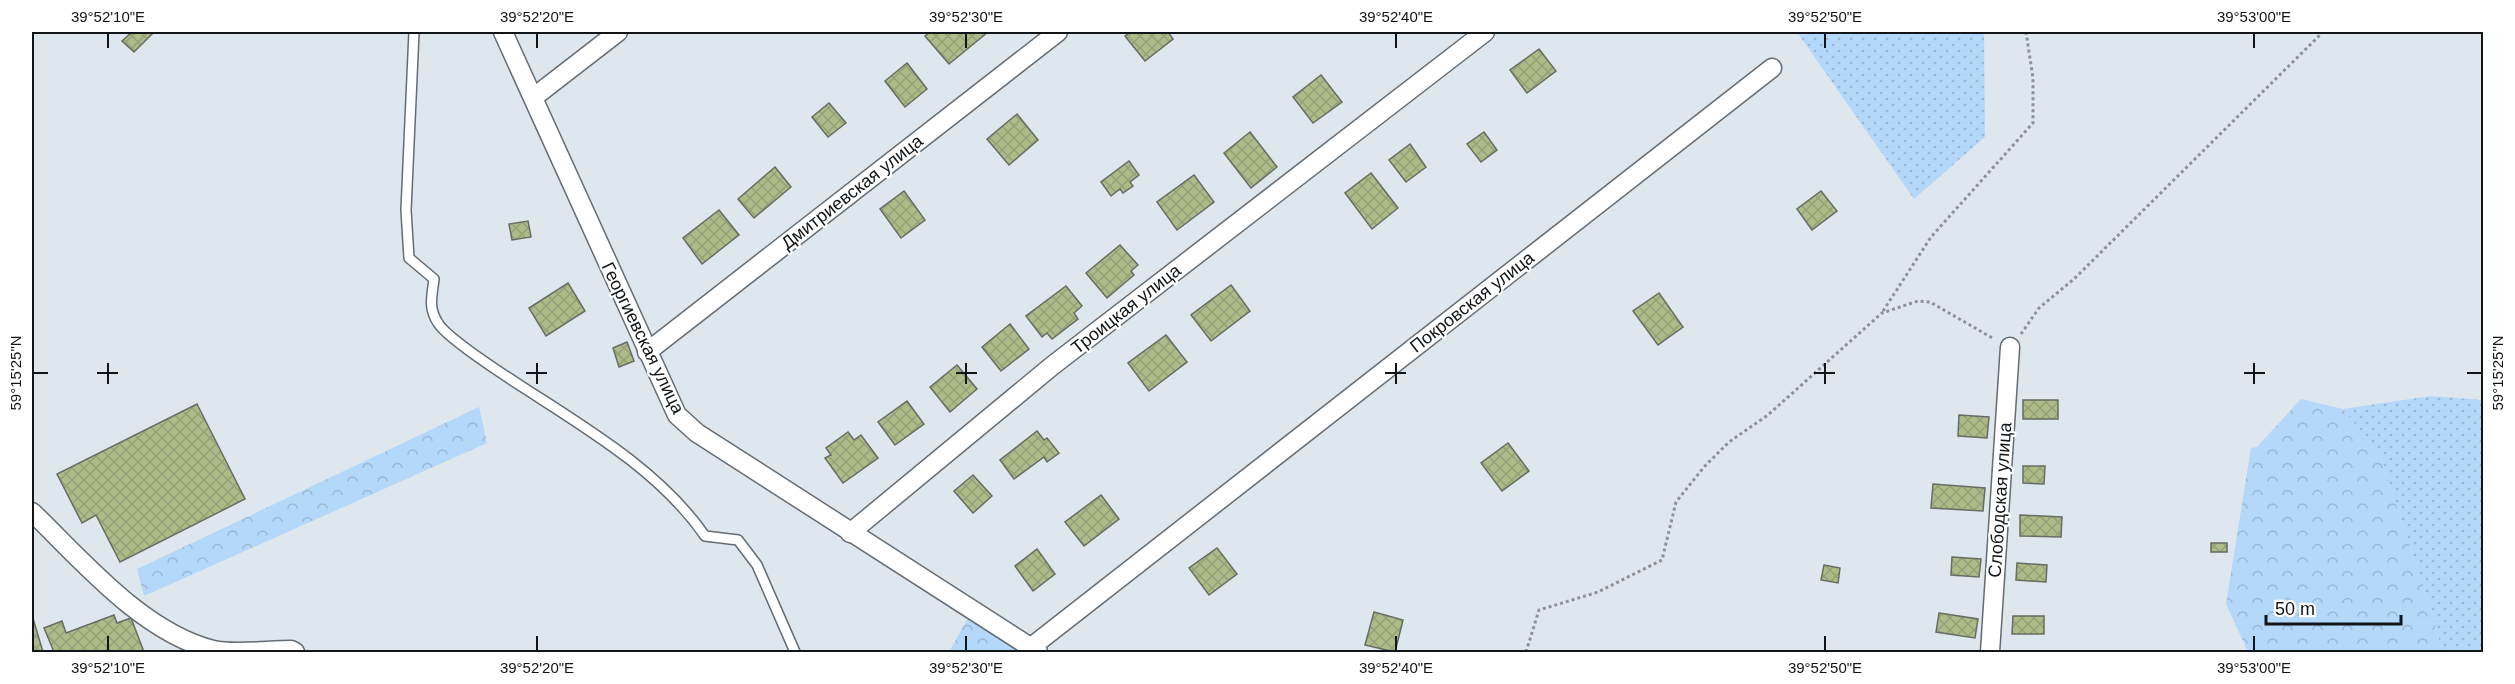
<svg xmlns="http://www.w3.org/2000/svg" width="2515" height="684" viewBox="0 0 2515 684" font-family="Helvetica,sans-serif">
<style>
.grass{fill:url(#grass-dots)}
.forest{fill:url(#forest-crowns)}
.building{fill:url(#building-cross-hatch);stroke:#696c63;stroke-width:1.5}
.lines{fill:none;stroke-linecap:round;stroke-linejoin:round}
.lane-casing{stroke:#656c73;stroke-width:12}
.street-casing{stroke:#656c73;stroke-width:21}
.path{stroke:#8c9297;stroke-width:3;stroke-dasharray:3 3;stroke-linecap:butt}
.lane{stroke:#fff;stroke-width:9}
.street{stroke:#fff;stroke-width:18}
.ticks{fill:none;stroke:#121517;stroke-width:2}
.labels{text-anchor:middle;stroke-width:4.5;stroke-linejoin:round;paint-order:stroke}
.street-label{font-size:18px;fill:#121517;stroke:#fff}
.neatline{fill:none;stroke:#121517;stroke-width:2}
.ticks-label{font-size:15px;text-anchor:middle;fill:#121517}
</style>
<defs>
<pattern id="grass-dots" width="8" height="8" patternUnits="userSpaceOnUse" patternTransform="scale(1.5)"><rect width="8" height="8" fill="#b4d8f9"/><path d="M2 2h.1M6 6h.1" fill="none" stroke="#9ab8d5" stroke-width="1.8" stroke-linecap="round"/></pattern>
<pattern id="forest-crowns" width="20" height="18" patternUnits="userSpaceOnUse" patternTransform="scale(1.5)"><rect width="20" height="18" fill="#b4d8f9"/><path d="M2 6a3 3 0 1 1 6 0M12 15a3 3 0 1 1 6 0" fill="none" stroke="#9ab8d5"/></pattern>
<pattern id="building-cross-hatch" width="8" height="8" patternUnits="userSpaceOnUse" patternTransform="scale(1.5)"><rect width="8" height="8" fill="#adbb89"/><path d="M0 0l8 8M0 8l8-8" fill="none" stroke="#94a076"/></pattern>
</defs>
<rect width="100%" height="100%" fill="#dee6ee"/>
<!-- grass -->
<g class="grass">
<path d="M 1797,32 L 1984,32 L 1985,137 L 1914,199 Z"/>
<path d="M 2431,396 L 2483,400 L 2483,652 L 2442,652 L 2431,609 L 2380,456 L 2343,409 Z"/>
</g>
<!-- forest -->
<g class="forest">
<path d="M 2301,399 L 2343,409 L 2380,456 L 2431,609 L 2442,652 L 2248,652 L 2226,604 L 2251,448 L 2257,447 Z"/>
<path d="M 479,407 L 487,443 L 144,596 L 137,569 Z"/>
<path d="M 969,616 L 1023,652 L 949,652 Z"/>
</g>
<!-- building -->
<g class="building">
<path d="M 132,32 L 150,32 L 152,34 L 134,52 L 122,41 Z"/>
<path d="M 930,32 L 988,32 L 949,64 L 925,36 Z"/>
<path d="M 1130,32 L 1168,32 L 1173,39 L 1145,61 L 1125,36 Z"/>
<path d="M 1539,49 L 1556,71 L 1527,93 L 1510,70 Z"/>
<path d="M 907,63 L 927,89 L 905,107 L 885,81 Z"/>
<path d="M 1321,75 L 1342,102 L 1313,123 L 1293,97 Z"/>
<path d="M 829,103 L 846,123 L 828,137 L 812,117 Z"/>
<path d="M 1017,114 L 1038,140 L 1009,165 L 987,139 Z"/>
<path d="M 1250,132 L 1277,167 L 1251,188 L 1224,153 Z"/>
<path d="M 1484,132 L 1497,150 L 1481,162 L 1467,144 Z"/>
<path d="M 1410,144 L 1426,167 L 1406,182 L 1389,160 Z"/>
<path d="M 1129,161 L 1139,175 L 1130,182 L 1133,186 L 1123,193 L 1120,189 L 1111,196 L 1101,182 Z"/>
<path d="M 775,167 L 791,187 L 754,218 L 738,199 Z"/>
<path d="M 1371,173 L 1398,208 L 1372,229 L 1345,193 Z"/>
<path d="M 1194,175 L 1214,202 L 1177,230 L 1157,202 Z"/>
<path d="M 904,191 L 925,220 L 901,238 L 880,209 Z"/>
<path d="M 1821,191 L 1837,211 L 1812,230 L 1797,209 Z"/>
<path d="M 719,210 L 739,235 L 702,264 L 683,238 Z"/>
<path d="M 528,221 L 531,237 L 512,240 L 509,224 Z"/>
<path d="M 1120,245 L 1138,265 L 1131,271 L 1134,275 L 1107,298 L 1086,273 Z"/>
<path d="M 568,283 L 585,311 L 546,336 L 529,308 Z"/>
<path d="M 1231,285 L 1250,311 L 1211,341 L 1191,315 Z"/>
<path d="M 1066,286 L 1082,306 L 1074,313 L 1078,319 L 1052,339 L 1047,333 L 1042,337 L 1026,316 Z"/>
<path d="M 1659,293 L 1683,327 L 1658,345 L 1633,311 Z"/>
<path d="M 1010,324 L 1029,349 L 1001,371 L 982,347 Z"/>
<path d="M 1166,335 L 1187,362 L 1149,391 L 1128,363 Z"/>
<path d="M 627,342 L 634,361 L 619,367 L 613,348 Z"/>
<path d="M 957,365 L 977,389 L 950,412 L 930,387 Z"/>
<rect x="2023" y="400" width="35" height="19"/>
<path d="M 907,401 L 924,424 L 895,445 L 878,422 Z"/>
<path d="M 197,404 L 245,499 L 120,562 L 96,515 L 82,523 L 57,474 Z"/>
<path d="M 1959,415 L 1989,417 L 1987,438 L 1958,436 Z"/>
<path d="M 1037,431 L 1044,440 L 1047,438 L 1059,453 L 1047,462 L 1044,457 L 1014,479 L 1000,460 Z"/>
<path d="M 848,432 L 854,440 L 861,435 L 878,458 L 843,483 L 825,458 L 831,455 L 826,448 Z"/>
<path d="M 1508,443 L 1529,471 L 1502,491 L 1481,463 Z"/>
<path d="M 2023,466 L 2045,466 L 2044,484 L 2023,483 Z"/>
<path d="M 973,475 L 992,496 L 973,513 L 954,491 Z"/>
<path d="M 1933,484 L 1985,488 L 1983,511 L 1931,508 Z"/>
<path d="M 1101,495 L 1119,519 L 1084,546 L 1065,522 Z"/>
<path d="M 2020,515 L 2062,517 L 2061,537 L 2020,536 Z"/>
<rect x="2211" y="543" width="16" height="9"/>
<path d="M 1217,548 L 1237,574 L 1209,595 L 1189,568 Z"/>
<path d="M 1037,549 L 1055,574 L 1033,591 L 1015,566 Z"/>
<path d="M 1952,557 L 1981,559 L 1979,577 L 1951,575 Z"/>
<path d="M 2017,563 L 2047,565 L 2046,582 L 2016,580 Z"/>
<path d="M 1824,565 L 1840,568 L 1838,583 L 1821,580 Z"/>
<path d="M 1374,612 L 1403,620 L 1395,652 L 1365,645 Z"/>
<path d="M 1939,613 L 1978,619 L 1975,638 L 1936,632 Z"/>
<path d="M 32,615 L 43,652 L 32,652 Z"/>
<path d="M 114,615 L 117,623 L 131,618 L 144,652 L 54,652 L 44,628 L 62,621 L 66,633 Z"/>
<path d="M 2013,616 L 2044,616 L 2044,634 L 2012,634 Z"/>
</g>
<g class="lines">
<defs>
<path id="lane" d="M 414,32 L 406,210 L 409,258 L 434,279 C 432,296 428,308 438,323 C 447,338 504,375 521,386 C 586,428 661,472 705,536 L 738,540 L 757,565 L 795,652"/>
<g id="street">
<path d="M 503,32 L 677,415 L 697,433 L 1038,652"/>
<path d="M 534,97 L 618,32"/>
<path d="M 647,352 L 1058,32"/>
<path d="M 32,512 C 83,561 142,632 213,650 C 233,655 269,650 291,650 L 295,652"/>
<path d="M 850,533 L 1052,366 L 1485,32"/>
<path d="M 1030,648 L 1772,68"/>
<path d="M 1990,652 L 2010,347"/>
</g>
</defs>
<!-- lane casing -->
<use href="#lane" class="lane-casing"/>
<!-- street casing -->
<use href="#street" class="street-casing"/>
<!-- path -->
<g class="path">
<path d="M 1883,311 L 1931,237 L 2033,123 L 2033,78 L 2026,32"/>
<path d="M 2021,334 L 2039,308 L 2074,279 L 2323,32"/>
<path d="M 1526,652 L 1539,610 L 1598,592 L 1662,560 L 1676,502 L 1704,467 L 1729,442 L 1768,415 L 1882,313 L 1918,301 L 1930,302 L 1994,339"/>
</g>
<!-- lane -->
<use href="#lane" class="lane"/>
<!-- street -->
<use href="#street" class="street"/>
</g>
<!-- ticks -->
<path class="ticks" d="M 108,33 L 108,48M 537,33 L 537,48M 966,33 L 966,48M 1396,33 L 1396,48M 1825,33 L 1825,48M 2254,33 L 2254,48M 108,363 L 108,384M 537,363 L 537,384M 966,363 L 966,384M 1396,363 L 1396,384M 1825,363 L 1825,384M 2254,363 L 2254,384M 33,373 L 48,373M 97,373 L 118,373M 526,373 L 547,373M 956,373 L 977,373M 1385,373 L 1406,373M 1814,373 L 1835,373M 2244,373 L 2265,373M 2467,373 L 2482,373M 108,636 L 108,651M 537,636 L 537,651M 966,636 L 966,651M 1396,636 L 1396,651M 1825,636 L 1825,651M 2254,636 L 2254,651"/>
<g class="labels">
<!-- street labels -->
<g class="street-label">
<text transform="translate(852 192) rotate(-38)" y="6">Дмитриевская улица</text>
<text transform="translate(1472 302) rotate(-38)" y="6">Покровская улица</text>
<text transform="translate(1126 309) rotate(-38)" y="6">Троицкая улица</text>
<text transform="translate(643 338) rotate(64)" y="6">Георгиевская улица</text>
<text transform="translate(2000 500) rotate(-86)" y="6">Слободская улица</text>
</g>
</g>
<!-- border -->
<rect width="2515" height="684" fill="none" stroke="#ffffff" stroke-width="66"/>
<!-- scale -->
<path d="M2266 615v9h135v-9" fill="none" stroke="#121517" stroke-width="3"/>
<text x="2275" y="615" font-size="18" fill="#121517" stroke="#ffffff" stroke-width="4.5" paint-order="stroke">50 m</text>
<rect x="33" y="33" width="2449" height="618" class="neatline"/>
<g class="ticks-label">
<text x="108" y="22">39°52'10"E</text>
<text x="537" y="22">39°52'20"E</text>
<text x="966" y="22">39°52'30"E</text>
<text x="1396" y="22">39°52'40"E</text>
<text x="1825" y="22">39°52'50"E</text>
<text x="2254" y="22">39°53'00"E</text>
<text transform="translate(16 373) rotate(-90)" y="5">59°15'25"N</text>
<text transform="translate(2498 373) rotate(-90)" y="5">59°15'25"N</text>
<text x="108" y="673">39°52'10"E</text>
<text x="537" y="673">39°52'20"E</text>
<text x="966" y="673">39°52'30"E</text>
<text x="1396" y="673">39°52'40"E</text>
<text x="1825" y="673">39°52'50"E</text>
<text x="2254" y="673">39°53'00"E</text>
</g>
</svg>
